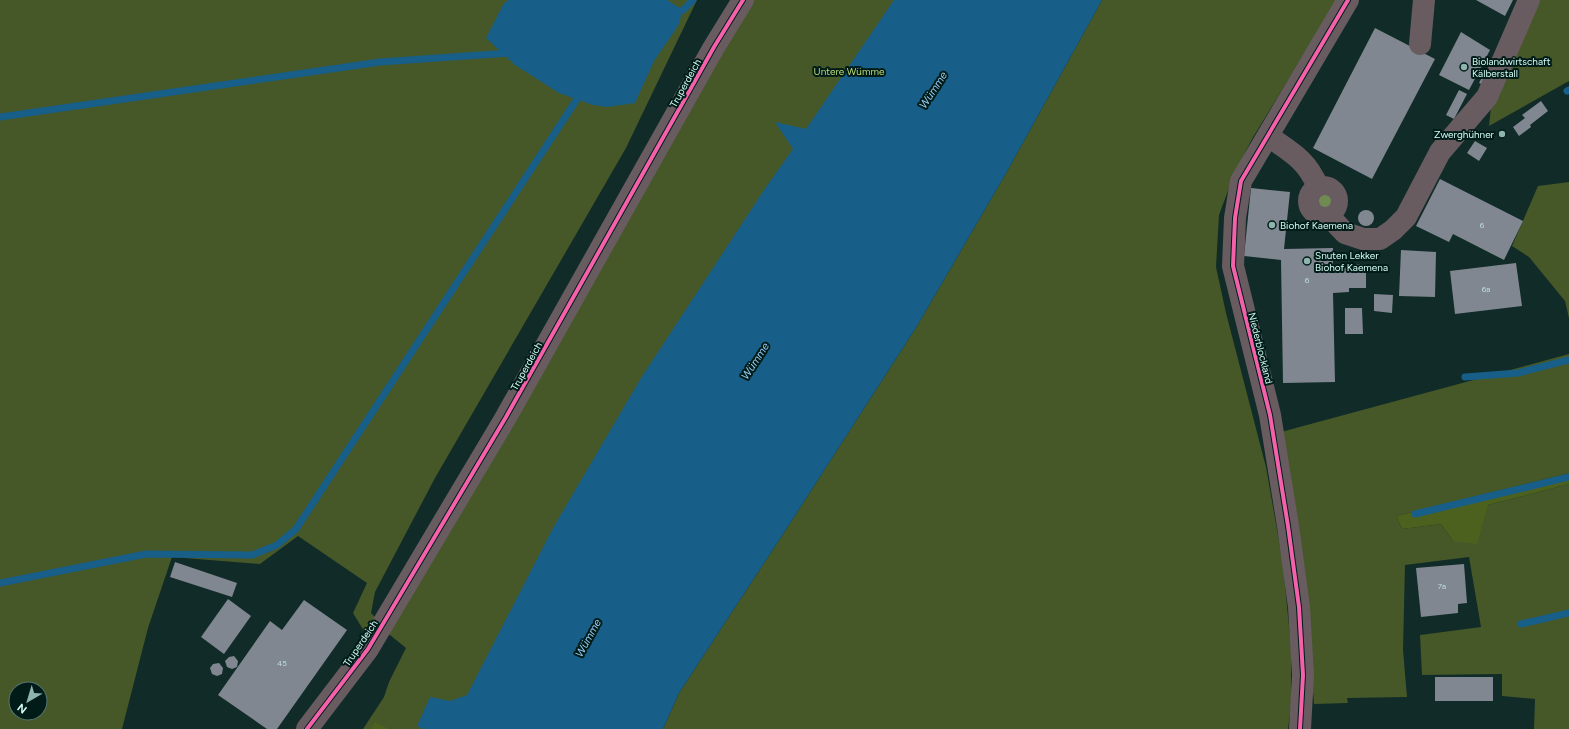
<svg xmlns="http://www.w3.org/2000/svg" width="1569" height="729" viewBox="0 0 1569 729" font-family="Figtree,sans-serif">
<style>
.green{fill:#465728;fill-rule:evenodd}
.forest{fill:#4d611e}
.water{fill:#175e88}
.lines{fill:none;stroke-linecap:round;stroke-linejoin:round}
.stream{stroke:#175e88;stroke-width:7}
.building{fill:#808791}
.minor{stroke:#685c60;stroke-width:22}
.cycleway-casing{stroke:#011c18;stroke-width:6}
.cycleway{stroke:#f560ab;stroke-width:4}
.tree{fill:#6f8b51}
.poi-dot{fill:#8fb3ad;stroke:#011c18;stroke-width:1.5}
.labels{text-anchor:middle;stroke-width:4;stroke-linejoin:round;paint-order:stroke}
.number-label{font-size:8px;fill:#bedfdb}
.poi-label{font-size:10px;fill:#d3fcf4;stroke:#011c18;text-anchor:start}
.park-label{font-size:10px;fill:#bcd973;stroke:#011c18}
.street-label{font-size:10px;fill:#d3fcf4;stroke:#011c18}
.water-label{font-size:11px;font-style:italic;fill:#96cbf4;stroke:#011c18}
</style>
<rect width="100%" height="100%" fill="#102b28"/>
<!-- green -->
<g class="green">
<path d="M 0,0 L 697,0 L 626,148 L 435,478 L 375,592 L 371,613 L 378,620 L 368,633 L 364,631 L 353,613 L 367,583 L 298,536 L 260,564 L 172,557 L 148,628 L 122,729 L 0,729 ZM 16,689 L 40,689 L 40,713 L 16,713 Z"/>
<path d="M 752,0 L 977,0 L 525,729 L 363,729 L 384,697 L 389,682 L 406,648 L 385,631 Z"/>
<path d="M 1102,0 L 1337,0 L 1252,139 L 1235,172 L 1219,215 L 1216,267 L 1226,313 L 1266,467 L 1283,564 L 1291,648 L 1291,705 L 1288,729 L 663,729 L 679,693 L 785,531 L 917,326 L 1005,175 Z"/>
<path d="M 1537,0 L 1569,0 L 1569,81 L 1489,126 L 1491,107 Z"/>
<path d="M 1569,182 L 1569,318 L 1565,301 L 1529,257 L 1512,246 L 1538,186 Z"/>
<path d="M 1569,354 L 1569,473 L 1396,516 L 1402,529 L 1441,524 L 1453,541 L 1488,505 L 1569,484 L 1569,729 L 1534,729 L 1535,699 L 1502,696 L 1502,674 L 1422,675 L 1420,635 L 1481,627 L 1469,557 L 1405,565 L 1403,650 L 1407,697 L 1347,698 L 1348,703 L 1314,704 L 1306,602 L 1281,432 Z"/>
</g>
<!-- forest -->
<g class="forest">
<path d="M 1569,473 L 1569,484 L 1488,505 L 1477,544 L 1453,541 L 1441,524 L 1402,529 L 1396,516 Z"/>
<path d="M 375,722 L 389,729 L 370,729 Z"/>
</g>
<!-- water -->
<g class="water">
<path d="M 509,0 L 667,0 L 683,10 L 678,26 L 654,61 L 635,103 L 607,107 L 593,105 L 559,93 L 515,65 L 486,38 L 504,3 Z"/>
<path d="M 894,0 L 1102,0 L 1005,175 L 917,326 L 785,531 L 679,693 L 663,729 L 423,729 L 417,726 L 430,697 L 450,701 L 467,695 L 553,528 L 641,378 L 766,187 L 793,149 L 775,122 L 806,129 Z"/>
</g>
<g class="lines">
<!-- stream -->
<g class="stream">
<path d="M 676,13 L 683,10 L 693,0"/>
<path d="M 1567,91 L 1569,90"/>
<path d="M 0,117 L 380,62 L 509,53"/>
<path d="M 1465,377 L 1518,373 L 1569,360"/>
<path d="M 1415,514 L 1569,477"/>
<path d="M 0,583 L 146,554 L 252,555 L 277,545 L 296,529 L 577,99 L 577,90"/>
<path d="M 1521,624 L 1569,613"/>
</g>
</g>
<!-- building -->
<g class="building">
<path d="M 1476,0 L 1513,0 L 1505,16 Z"/>
<path d="M 1375,28 L 1435,59 L 1372,179 L 1313,148 Z"/>
<path d="M 1461,32 L 1490,50 L 1469,90 L 1439,75 Z"/>
<path d="M 1487,68 L 1494,71 L 1486,86 L 1479,83 Z"/>
<path d="M 1459,90 L 1467,94 L 1454,119 L 1446,115 Z"/>
<path d="M 1541,101 L 1548,111 L 1530,125 L 1531,127 L 1519,136 L 1513,127 L 1525,118 L 1522,115 Z"/>
<path d="M 1475,141 L 1487,148 L 1479,161 L 1467,153 Z"/>
<path d="M 1440,179 L 1523,221 L 1504,260 L 1453,234 L 1449,242 L 1416,226 Z"/>
<path d="M 1251,188 L 1290,192 L 1284,249 L 1333,248 L 1333,268 L 1347,267 L 1347,265 L 1366,264 L 1366,288 L 1349,288 L 1349,292 L 1333,293 L 1335,382 L 1283,383 L 1281,260 L 1244,256 Z"/>
<circle cx="1366" cy="218" r="8"/>
<path d="M 1401,250 L 1436,252 L 1435,297 L 1399,296 Z"/>
<path d="M 1516,263 L 1522,306 L 1455,314 L 1450,271 Z"/>
<path d="M 1374,294 L 1393,295 L 1392,313 L 1374,311 Z"/>
<path d="M 1345,308 L 1362,308 L 1363,334 L 1345,334 Z"/>
<path d="M 175,562 L 237,583 L 232,597 L 170,577 Z"/>
<path d="M 1464,564 L 1467,603 L 1458,604 L 1458,613 L 1421,617 L 1416,568 Z"/>
<path d="M 228,599 L 251,616 L 224,654 L 201,637 Z"/>
<path d="M 304,600 L 347,630 L 277,729 L 267,729 L 218,695 L 270,621 L 282,630 Z"/>
<path d="M 234,656 L 238,661 L 237,667 L 232,669 L 227,667 L 225,661 L 229,657 Z"/>
<path d="M 219,663 L 223,668 L 222,674 L 217,676 L 212,674 L 210,668 L 213,664 Z"/>
<rect x="1435" y="677" width="58" height="24"/>
</g>
<g class="lines">
<!-- minor -->
<g class="minor">
<path d="M 1420,44 L 1424,0"/>
<path d="M 1268,136 C 1291,152 1307,160 1318,187"/>
<circle cx="1323" cy="201" r="14"/>
<path d="M 1328,215 L 1345,233 L 1363,239 L 1380,239 L 1393,230 L 1406,217 L 1440,152 L 1487,97 L 1529,0"/>
<path d="M 307,729 L 368,649 L 506,417 L 714,47 L 743,0"/>
<path d="M 1300,729 L 1303,675 L 1299,607 L 1288,526 L 1270,415 L 1233,266 L 1235,218 L 1241,181 L 1348,0"/>
</g>
<defs>
<g id="cycleway">
<path d="M 307,729 L 368,649 L 506,417 L 714,47 L 743,0"/>
<path d="M 1300,729 L 1303,675 L 1299,607 L 1288,526 L 1270,415 L 1233,266 L 1235,218 L 1241,181 L 1348,0"/>
</g>
</defs>
<!-- cycleway casing -->
<use href="#cycleway" class="cycleway-casing"/>
<!-- cycleway -->
<use href="#cycleway" class="cycleway"/>
</g>
<!-- trees -->
<circle class="tree" cx="1325" cy="201" r="6"/>
<!-- markers -->
<g class="poi-dot">
<circle cx="1464" cy="67" r="4"/>
<circle cx="1502" cy="134" r="4"/>
<circle cx="1272" cy="225" r="4"/>
<circle cx="1307" cy="261" r="4"/>
</g>
<g class="labels">
<!-- number labels -->
<g class="number-label">
<text x="1482" y="228">6</text>
<text x="1307" y="283">6</text>
<text x="1486" y="292">6a</text>
<text x="1442" y="589">7a</text>
<text x="282" y="666">45</text>
</g>
<!-- poi labels -->
<g class="poi-label">
<text x="1472" y="65">Biolandwirtschaft<tspan x="1472" dy="12">Kälberstall</tspan></text>
<text x="1494" y="138" text-anchor="end">Zwerghühner</text>
<text x="1280" y="229">Biohof Kaemena</text>
<text x="1315" y="259">Snuten Lekker<tspan x="1315" dy="12">Biohof Kaemena</tspan></text>
</g>
<!-- park labels -->
<g class="park-label">
<text x="849" y="75">Untere Wümme</text>
</g>
<!-- street labels -->
<g class="street-label">
<text transform="translate(685 83) rotate(-61)" y="4">Truperdeich</text>
<text transform="translate(1261 348) rotate(76)" y="4">Niederblockland</text>
<text transform="translate(526 366) rotate(-61)" y="4">Truperdeich</text>
<text transform="translate(360 643) rotate(-56)" y="4">Truperdeich</text>
</g>
<!-- water labels -->
<g class="water-label">
<text transform="translate(933 90) rotate(-57)" y="4">Wümme</text>
<text transform="translate(755 361) rotate(-57)" y="4">Wümme</text>
<text transform="translate(588 638) rotate(-61)" y="4">Wümme</text>
</g>
</g>
<!-- north arrow -->
<g transform="translate(28 701) rotate(218)"><circle r="19" fill="#011c18" stroke="#557670"/>
<path d="M0-3L7 15L0 10L-7 15Z" fill="#8fb3ad"/>
<text y="-6" font-size="11" font-weight="bold" text-anchor="middle" fill="#d3fcf4">N</text>
</g>
</svg>
